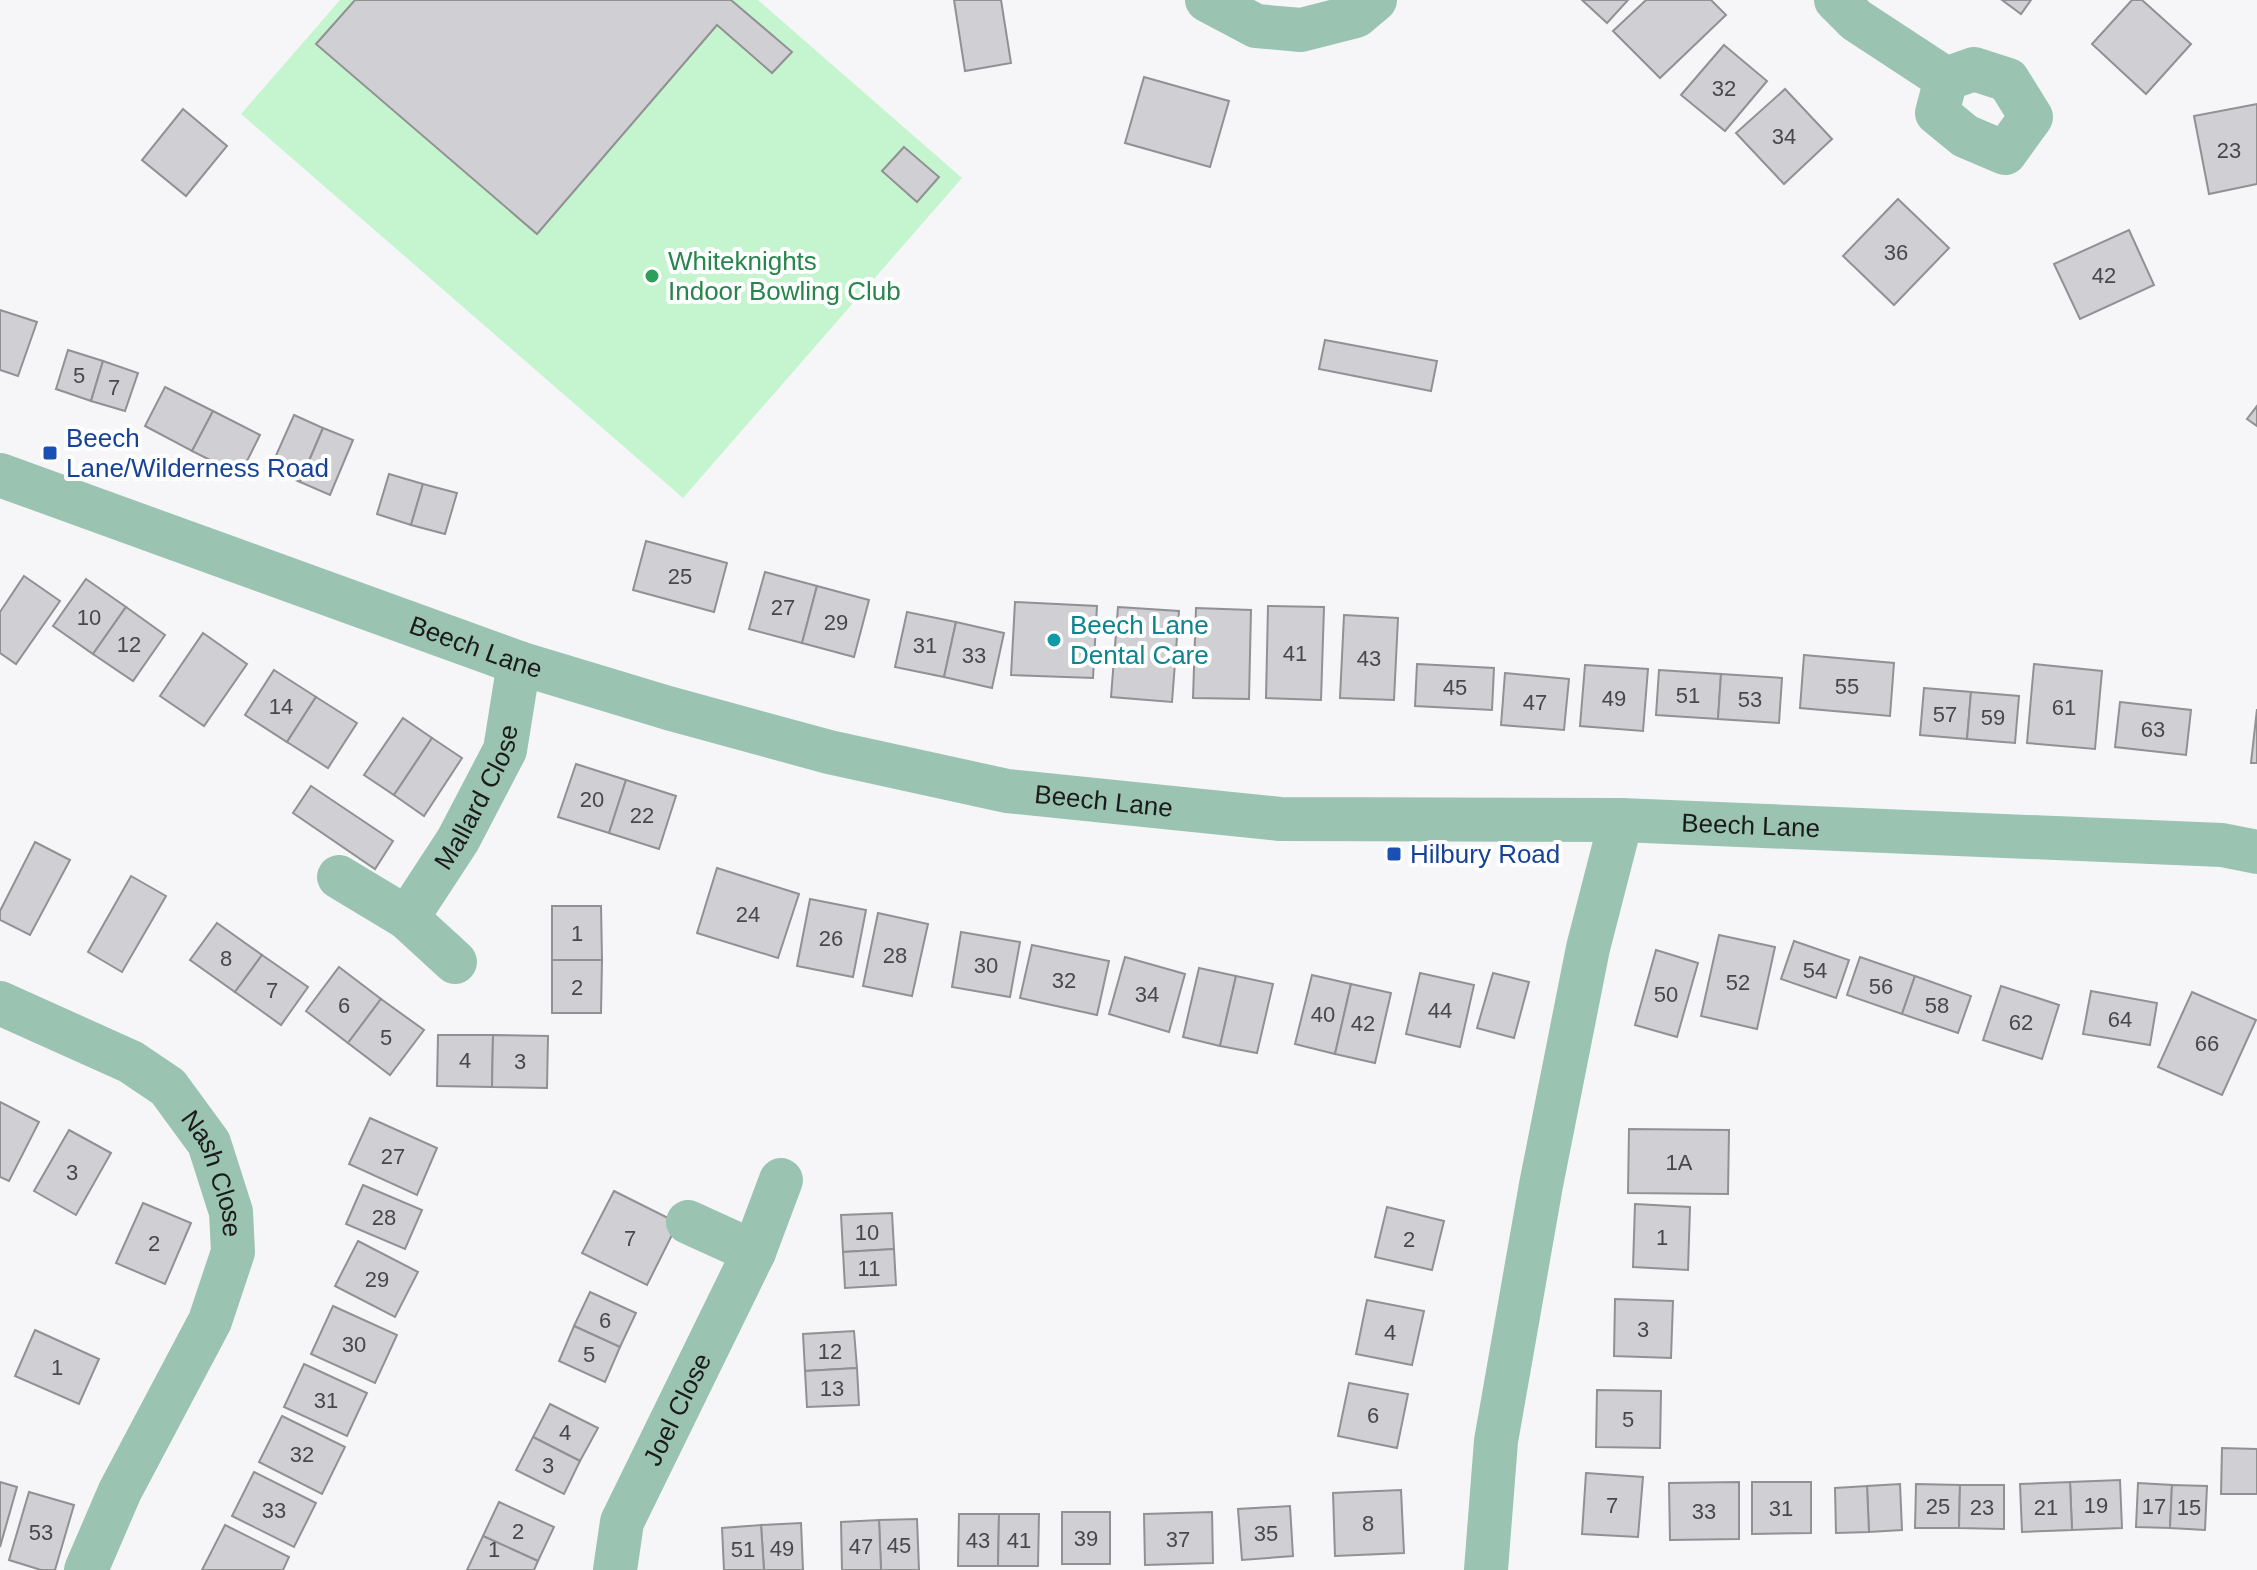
<svg xmlns="http://www.w3.org/2000/svg" width="2257" height="1570" viewBox="0 0 2257 1570" font-family="Helvetica,sans-serif">
<style>
.green{fill:#c4f5cf}
.building{fill:#d0d0d4;stroke:#919194;stroke-width:2}
.lines{fill:none;stroke-linecap:round;stroke-linejoin:round}
.minor{stroke:#9ac3b1;stroke-width:44}
.leisure-dot{fill:#2e9e5b;stroke:#fff;stroke-width:3}
.transit-dot{fill:#1a4fb4;stroke:#fff;stroke-width:3}
.culture-dot{fill:#0f9aa8;stroke:#fff;stroke-width:3}
.labels{text-anchor:middle;stroke-width:8;stroke-linejoin:round;paint-order:stroke}
.number-label{font-size:22px;fill:#48484a}
.leisure-label{font-size:26px;fill:#27864d;stroke:#fff;text-anchor:start}
.transit-label{font-size:26px;fill:#164399;stroke:#fff;text-anchor:start}
.culture-label{font-size:26px;fill:#0d838f;stroke:#fff;text-anchor:start}
.street-label{font-size:26px;fill:#1b1b1c;stroke:#fff}
</style>
<rect width="100%" height="100%" fill="#f6f6f9"/>
<!-- green -->
<path class="green" d="M 340,0 L 758,0 L 962,178 L 683,498 L 241,114 Z"/>
<!-- building -->
<g class="building">
<path d="M 355,0 L 731,0 L 792,52 L 772,73 L 717,25 L 537,234 L 316,44 Z"/>
<path d="M 954,0 L 1001,0 L 1011,63 L 965,71 Z"/>
<path d="M 1582,0 L 1628,0 L 1607,23 Z"/>
<path d="M 1646,0 L 1711,0 L 1726,15 L 1660,78 L 1613,31 Z"/>
<path d="M 2002,0 L 2031,0 L 2021,14 Z"/>
<path d="M 2132,0 L 2142,0 L 2191,44 L 2146,94 L 2092,44 Z"/>
<path d="M 1724,45 L 1767,81 L 1725,131 L 1681,95 Z"/>
<path d="M 1144,77 L 1229,101 L 1210,167 L 1125,143 Z"/>
<path d="M 1785,89 L 1832,139 L 1784,184 L 1736,133 Z"/>
<path d="M 2257,104 L 2257,184 L 2209,194 L 2194,116 Z"/>
<path d="M 183,109 L 227,146 L 186,196 L 142,160 Z"/>
<path d="M 904,147 L 939,177 L 917,202 L 882,171 Z"/>
<path d="M 1898,199 L 1949,248 L 1894,305 L 1843,256 Z"/>
<path d="M 2129,230 L 2154,285 L 2080,319 L 2054,264 Z"/>
<path d="M 0,310 L 37,322 L 18,376 L 0,370 Z"/>
<path d="M 1325,340 L 1437,361 L 1431,391 L 1319,369 Z"/>
<path d="M 68,350 L 103,361 L 91,401 L 56,389 Z"/>
<path d="M 103,361 L 138,373 L 125,411 L 91,401 Z"/>
<path d="M 165,387 L 213,411 L 192,451 L 145,426 Z"/>
<path d="M 2257,406 L 2257,426 L 2247,419 Z"/>
<path d="M 213,411 L 260,435 L 240,475 L 192,451 Z"/>
<path d="M 294,415 L 323,428 L 300,482 L 270,469 Z"/>
<path d="M 323,428 L 353,440 L 330,495 L 300,482 Z"/>
<path d="M 389,474 L 423,484 L 411,525 L 377,514 Z"/>
<path d="M 423,484 L 457,493 L 445,534 L 411,525 Z"/>
<path d="M 646,541 L 727,563 L 714,612 L 633,590 Z"/>
<path d="M 765,572 L 817,586 L 802,643 L 749,629 Z"/>
<path d="M 24,576 L 60,601 L 16,664 L 0,653 L 0,612 Z"/>
<path d="M 86,579 L 126,607 L 93,654 L 53,626 Z"/>
<path d="M 817,586 L 869,600 L 854,657 L 802,643 Z"/>
<path d="M 1015,602 L 1097,606 L 1093,678 L 1011,675 Z"/>
<path d="M 1268,606 L 1324,607 L 1321,700 L 1266,698 Z"/>
<path d="M 126,607 L 165,635 L 133,681 L 93,654 Z"/>
<path d="M 1118,607 L 1179,611 L 1172,702 L 1111,697 Z"/>
<path d="M 1196,608 L 1251,610 L 1249,699 L 1193,698 Z"/>
<path d="M 907,612 L 956,622 L 944,677 L 895,667 Z"/>
<path d="M 1344,615 L 1398,618 L 1394,700 L 1340,698 Z"/>
<path d="M 956,622 L 1004,633 L 992,688 L 944,677 Z"/>
<path d="M 203,633 L 247,664 L 204,726 L 160,696 Z"/>
<path d="M 1804,655 L 1894,663 L 1890,716 L 1800,708 Z"/>
<path d="M 1417,664 L 1494,668 L 1492,710 L 1415,706 Z"/>
<path d="M 2034,664 L 2102,671 L 2095,749 L 2027,743 Z"/>
<path d="M 1585,665 L 1648,669 L 1643,731 L 1580,726 Z"/>
<path d="M 274,670 L 316,697 L 287,742 L 245,715 Z"/>
<path d="M 1659,670 L 1721,674 L 1718,719 L 1656,715 Z"/>
<path d="M 1505,673 L 1569,679 L 1564,730 L 1501,725 Z"/>
<path d="M 1721,674 L 1782,678 L 1779,723 L 1718,719 Z"/>
<path d="M 1924,688 L 1971,692 L 1967,739 L 1920,735 Z"/>
<path d="M 1971,692 L 2019,696 L 2015,743 L 1967,739 Z"/>
<path d="M 316,697 L 357,723 L 328,768 L 287,742 Z"/>
<path d="M 2120,702 L 2191,710 L 2186,755 L 2115,747 Z"/>
<path d="M 2257,709 L 2257,763 L 2251,763 Z"/>
<path d="M 403,718 L 432,738 L 394,795 L 364,775 Z"/>
<path d="M 432,738 L 462,758 L 424,816 L 394,795 Z"/>
<path d="M 576,764 L 626,780 L 609,833 L 558,817 Z"/>
<path d="M 626,780 L 676,796 L 659,849 L 609,833 Z"/>
<path d="M 311,786 L 393,841 L 375,869 L 293,813 Z"/>
<path d="M 35,842 L 70,860 L 30,935 L 0,920 L 0,911 Z"/>
<path d="M 717,868 L 799,894 L 778,958 L 697,933 Z"/>
<path d="M 131,876 L 166,896 L 122,972 L 88,952 Z"/>
<path d="M 810,899 L 866,910 L 853,977 L 797,966 Z"/>
<path d="M 552,906 L 601,906 L 602,960 L 552,960 Z"/>
<path d="M 878,913 L 928,924 L 912,996 L 863,986 Z"/>
<path d="M 217,923 L 262,955 L 235,992 L 190,960 Z"/>
<path d="M 961,932 L 1020,942 L 1010,997 L 952,987 Z"/>
<path d="M 1719,935 L 1775,947 L 1757,1029 L 1701,1016 Z"/>
<path d="M 1794,941 L 1849,960 L 1836,998 L 1781,979 Z"/>
<path d="M 1032,945 L 1109,961 L 1097,1015 L 1020,998 Z"/>
<path d="M 1656,950 L 1698,963 L 1677,1037 L 1635,1025 Z"/>
<path d="M 262,955 L 308,987 L 281,1025 L 235,992 Z"/>
<path d="M 1125,957 L 1185,974 L 1169,1032 L 1109,1014 Z"/>
<path d="M 1860,957 L 1915,976 L 1902,1014 L 1847,995 Z"/>
<path d="M 552,960 L 602,960 L 601,1013 L 552,1013 Z"/>
<path d="M 339,967 L 381,999 L 348,1043 L 306,1011 Z"/>
<path d="M 1199,968 L 1236,976 L 1220,1046 L 1183,1037 Z"/>
<path d="M 1420,973 L 1474,985 L 1460,1047 L 1406,1034 Z"/>
<path d="M 1493,973 L 1529,982 L 1514,1038 L 1477,1028 Z"/>
<path d="M 1312,975 L 1351,984 L 1335,1054 L 1295,1044 Z"/>
<path d="M 1236,976 L 1273,984 L 1257,1053 L 1220,1046 Z"/>
<path d="M 1915,976 L 1971,996 L 1958,1033 L 1902,1014 Z"/>
<path d="M 1351,984 L 1391,993 L 1375,1063 L 1335,1054 Z"/>
<path d="M 2001,986 L 2059,1005 L 2042,1059 L 1983,1040 Z"/>
<path d="M 2091,991 L 2157,1003 L 2150,1045 L 2083,1034 Z"/>
<path d="M 2192,992 L 2256,1020 L 2222,1095 L 2158,1067 Z"/>
<path d="M 381,999 L 424,1030 L 390,1075 L 348,1043 Z"/>
<path d="M 438,1035 L 493,1035 L 492,1087 L 437,1086 Z"/>
<path d="M 493,1035 L 548,1036 L 547,1088 L 492,1087 Z"/>
<path d="M 0,1102 L 39,1122 L 9,1181 L 0,1177 Z"/>
<path d="M 370,1118 L 437,1148 L 417,1195 L 349,1164 Z"/>
<path d="M 1629,1129 L 1729,1130 L 1728,1194 L 1628,1193 Z"/>
<path d="M 69,1130 L 111,1153 L 76,1215 L 34,1191 Z"/>
<path d="M 363,1185 L 422,1210 L 405,1249 L 346,1224 Z"/>
<path d="M 614,1191 L 678,1223 L 647,1285 L 582,1253 Z"/>
<path d="M 143,1203 L 191,1223 L 165,1284 L 116,1263 Z"/>
<path d="M 1635,1204 L 1690,1207 L 1688,1270 L 1633,1267 Z"/>
<path d="M 1387,1207 L 1444,1221 L 1432,1270 L 1375,1257 Z"/>
<path d="M 892,1213 L 894,1249 L 843,1252 L 841,1215 Z"/>
<path d="M 358,1241 L 418,1272 L 395,1317 L 335,1286 Z"/>
<path d="M 894,1249 L 896,1285 L 845,1288 L 843,1252 Z"/>
<path d="M 590,1292 L 636,1313 L 620,1347 L 574,1326 Z"/>
<path d="M 1615,1299 L 1673,1301 L 1671,1358 L 1614,1356 Z"/>
<path d="M 1367,1300 L 1424,1311 L 1412,1365 L 1356,1354 Z"/>
<path d="M 333,1306 L 397,1335 L 375,1383 L 311,1354 Z"/>
<path d="M 574,1326 L 620,1347 L 605,1382 L 559,1361 Z"/>
<path d="M 35,1330 L 99,1359 L 79,1404 L 15,1376 Z"/>
<path d="M 854,1331 L 857,1368 L 805,1371 L 803,1334 Z"/>
<path d="M 304,1364 L 367,1393 L 347,1436 L 284,1407 Z"/>
<path d="M 857,1368 L 859,1405 L 807,1407 L 805,1371 Z"/>
<path d="M 1349,1383 L 1408,1394 L 1397,1448 L 1338,1436 Z"/>
<path d="M 1597,1390 L 1661,1391 L 1660,1448 L 1596,1447 Z"/>
<path d="M 550,1404 L 598,1428 L 580,1461 L 533,1437 Z"/>
<path d="M 282,1416 L 345,1447 L 322,1494 L 259,1462 Z"/>
<path d="M 533,1437 L 580,1461 L 564,1494 L 516,1470 Z"/>
<path d="M 2222,1448 L 2257,1449 L 2257,1494 L 2221,1494 Z"/>
<path d="M 254,1472 L 316,1503 L 294,1547 L 232,1516 Z"/>
<path d="M 1586,1473 L 1643,1477 L 1638,1537 L 1582,1534 Z"/>
<path d="M 2120,1480 L 2122,1528 L 2072,1530 L 2070,1482 Z"/>
<path d="M 0,1482 L 17,1487 L 0,1547 Z"/>
<path d="M 1739,1482 L 1739,1539 L 1670,1540 L 1669,1483 Z"/>
<path d="M 1752,1482 L 1811,1482 L 1811,1533 L 1752,1534 Z"/>
<path d="M 2070,1482 L 2072,1530 L 2022,1532 L 2020,1484 Z"/>
<path d="M 2138,1483 L 2172,1485 L 2170,1528 L 2136,1527 Z"/>
<path d="M 1900,1484 L 1902,1530 L 1869,1532 L 1867,1486 Z"/>
<path d="M 1916,1484 L 1960,1485 L 1959,1528 L 1915,1528 Z"/>
<path d="M 1960,1485 L 2004,1485 L 2004,1529 L 1959,1528 Z"/>
<path d="M 2172,1485 L 2207,1486 L 2205,1530 L 2170,1528 Z"/>
<path d="M 1867,1486 L 1869,1532 L 1836,1533 L 1835,1488 Z"/>
<path d="M 1401,1490 L 1404,1553 L 1335,1556 L 1333,1493 Z"/>
<path d="M 29,1492 L 74,1505 L 55,1570 L 41,1570 L 9,1560 Z"/>
<path d="M 499,1502 L 554,1527 L 538,1561 L 483,1536 Z"/>
<path d="M 1290,1506 L 1293,1556 L 1242,1560 L 1238,1509 Z"/>
<rect x="1062" y="1512" width="48" height="52"/>
<path d="M 1212,1512 L 1213,1563 L 1145,1565 L 1144,1514 Z"/>
<path d="M 959,1514 L 999,1514 L 998,1566 L 958,1566 Z"/>
<path d="M 999,1514 L 1039,1514 L 1038,1566 L 998,1566 Z"/>
<path d="M 917,1519 L 919,1570 L 881,1570 L 879,1520 Z"/>
<path d="M 879,1520 L 881,1570 L 842,1570 L 841,1522 Z"/>
<path d="M 801,1523 L 803,1570 L 764,1570 L 761,1525 Z"/>
<path d="M 225,1525 L 289,1557 L 283,1570 L 202,1570 Z"/>
<path d="M 761,1525 L 764,1570 L 724,1570 L 722,1528 Z"/>
<path d="M 483,1536 L 538,1561 L 534,1570 L 467,1570 Z"/>
</g>
<g class="lines">
<!-- minor -->
<g class="minor">
<path d="M 1207,0 L 1256,26 L 1301,30 L 1356,16 L 1375,0"/>
<path d="M 1836,0 L 1856,20 L 1946,79"/>
<path d="M 1974,69 L 2008,80 L 2031,117 L 2005,153 L 1965,136 L 1937,113 L 1946,79 Z"/>
<path id="s1" d="M 0,475 L 519,663 L 668,708 L 829,752 L 1007,791 L 1280,819 L 1621,820 L 2222,845 L 2257,852"/>
<path id="s2" d="M 339,877 L 407,918 L 458,840 L 505,750 L 519,663"/>
<path d="M 407,918 L 455,962"/>
<path id="s3" d="M 0,1003 L 131,1062 L 168,1087 L 209,1143 L 231,1212 L 233,1252 L 210,1321 L 120,1491 L 86,1570"/>
<path d="M 688,1222 L 754,1252"/>
<path id="s4" d="M 615,1570 L 622,1522 L 754,1252 L 781,1180"/>
<path d="M 1486,1570 L 1496,1441 L 1541,1185 L 1588,948 L 1621,820"/>
</g>
</g>
<!-- markers -->
<circle class="leisure-dot" cx="652" cy="276" r="8"/>
<g class="transit-dot">
<rect x="42" y="445" width="16" height="16" rx="4"/>
<rect x="1386" y="846" width="16" height="16" rx="4"/>
</g>
<circle class="culture-dot" cx="1054" cy="640" r="8"/>
<g class="labels">
<!-- number labels -->
<g class="number-label">
<text x="1724" y="96">32</text>
<text x="1784" y="144">34</text>
<text x="2229" y="158">23</text>
<text x="1896" y="260">36</text>
<text x="2104" y="283">42</text>
<text x="79" y="383">5</text>
<text x="114" y="395">7</text>
<text x="680" y="584">25</text>
<text x="783" y="615">27</text>
<text x="89" y="625">10</text>
<text x="836" y="630">29</text>
<text x="129" y="652">12</text>
<text x="925" y="653">31</text>
<text x="1295" y="661">41</text>
<text x="974" y="663">33</text>
<text x="1369" y="666">43</text>
<text x="1847" y="694">55</text>
<text x="1455" y="695">45</text>
<text x="1688" y="703">51</text>
<text x="1614" y="706">49</text>
<text x="1750" y="707">53</text>
<text x="1535" y="710">47</text>
<text x="281" y="714">14</text>
<text x="2064" y="715">61</text>
<text x="1945" y="722">57</text>
<text x="1993" y="725">59</text>
<text x="2153" y="737">63</text>
<text x="592" y="807">20</text>
<text x="642" y="823">22</text>
<text x="748" y="922">24</text>
<text x="577" y="941">1</text>
<text x="831" y="946">26</text>
<text x="895" y="963">28</text>
<text x="226" y="966">8</text>
<text x="986" y="973">30</text>
<text x="1815" y="978">54</text>
<text x="1064" y="988">32</text>
<text x="1738" y="990">52</text>
<text x="1881" y="994">56</text>
<text x="577" y="995">2</text>
<text x="272" y="998">7</text>
<text x="1147" y="1002">34</text>
<text x="1666" y="1002">50</text>
<text x="344" y="1013">6</text>
<text x="1937" y="1013">58</text>
<text x="1440" y="1018">44</text>
<text x="1323" y="1022">40</text>
<text x="2120" y="1027">64</text>
<text x="2021" y="1030">62</text>
<text x="1363" y="1031">42</text>
<text x="386" y="1045">5</text>
<text x="2207" y="1051">66</text>
<text x="465" y="1068">4</text>
<text x="520" y="1069">3</text>
<text x="393" y="1164">27</text>
<text x="1679" y="1170">1A</text>
<text x="72" y="1180">3</text>
<text x="384" y="1225">28</text>
<text x="867" y="1240">10</text>
<text x="1662" y="1245">1</text>
<text x="630" y="1246">7</text>
<text x="1409" y="1247">2</text>
<text x="154" y="1251">2</text>
<text x="869" y="1276">11</text>
<text x="377" y="1287">29</text>
<text x="605" y="1328">6</text>
<text x="1643" y="1337">3</text>
<text x="1390" y="1340">4</text>
<text x="354" y="1352">30</text>
<text x="830" y="1359">12</text>
<text x="589" y="1362">5</text>
<text x="57" y="1375">1</text>
<text x="832" y="1396">13</text>
<text x="326" y="1408">31</text>
<text x="1373" y="1423">6</text>
<text x="1628" y="1427">5</text>
<text x="565" y="1440">4</text>
<text x="302" y="1462">32</text>
<text x="548" y="1473">3</text>
<text x="1612" y="1513">7</text>
<text x="2096" y="1513">19</text>
<text x="1938" y="1514">25</text>
<text x="2154" y="1514">17</text>
<text x="1982" y="1515">23</text>
<text x="2046" y="1515">21</text>
<text x="2189" y="1515">15</text>
<text x="1781" y="1516">31</text>
<text x="274" y="1518">33</text>
<text x="1704" y="1519">33</text>
<text x="1368" y="1531">8</text>
<text x="518" y="1539">2</text>
<text x="41" y="1540">53</text>
<text x="1266" y="1541">35</text>
<text x="1086" y="1546">39</text>
<text x="1178" y="1547">37</text>
<text x="978" y="1548">43</text>
<text x="1019" y="1548">41</text>
<text x="899" y="1553">45</text>
<text x="861" y="1554">47</text>
<text x="782" y="1556">49</text>
<text x="494" y="1557">1</text>
<text x="743" y="1557">51</text>
</g>
<!-- leisure labels -->
<g class="leisure-label">
<text x="668" y="270">Whiteknights<tspan x="668" dy="30">Indoor Bowling Club</tspan></text>
</g>
<!-- transit labels -->
<g class="transit-label">
<text x="66" y="447">Beech<tspan x="66" dy="30">Lane/Wilderness Road</tspan></text>
<text x="1410" y="863">Hilbury Road</text>
</g>
<!-- culture labels -->
<g class="culture-label">
<text x="1070" y="634">Beech Lane<tspan x="1070" dy="30">Dental Care</tspan></text>
</g>
<!-- street labels -->
<g class="street-label">
<text dy="9" stroke="none"><textPath href="#s1" startOffset="506">Beech Lane</textPath></text>
<text dy="9" stroke="none"><textPath href="#s2" startOffset="220">Mallard Close</textPath></text>
<text dy="9" stroke="none"><textPath href="#s1" startOffset="1154">Beech Lane</textPath></text>
<text dy="9" stroke="none"><textPath href="#s1" startOffset="1802">Beech Lane</textPath></text>
<text dy="9" stroke="none"><textPath href="#s3" startOffset="288">Nash Close</textPath></text>
<text dy="9" stroke="none"><textPath href="#s4" startOffset="174">Joel Close</textPath></text>
</g>
</g>
</svg>
